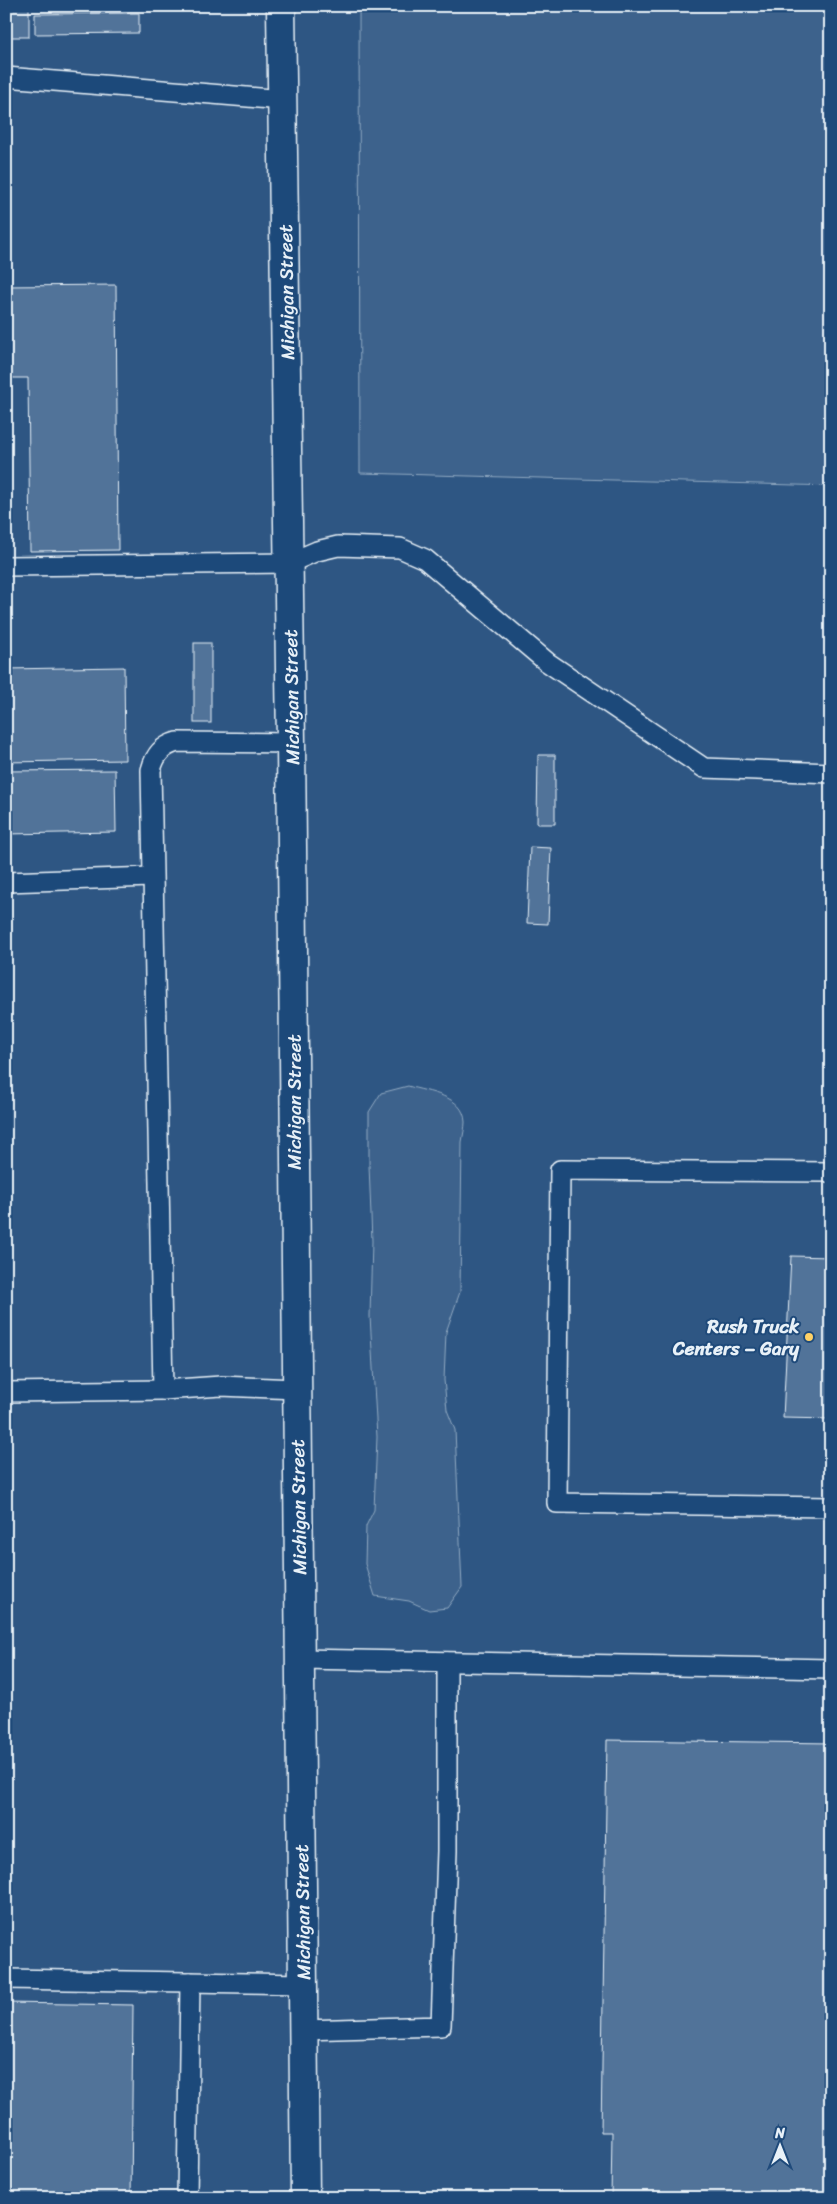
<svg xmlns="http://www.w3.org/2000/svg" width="837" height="2204" viewBox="0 0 837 2204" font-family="Sriracha,sans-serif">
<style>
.built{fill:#2e5683}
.green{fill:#3c628c;stroke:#92aac2}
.building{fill:#517399;stroke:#e8f1f8}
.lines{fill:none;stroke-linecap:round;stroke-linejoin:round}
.lane-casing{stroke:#e8f1f8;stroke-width:22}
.street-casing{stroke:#e8f1f8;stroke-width:31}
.lane{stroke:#1f4a7a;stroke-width:19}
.street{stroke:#1f4a7a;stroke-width:28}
.poi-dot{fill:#ffd166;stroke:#1f4a7a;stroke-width:2}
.labels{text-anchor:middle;stroke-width:4;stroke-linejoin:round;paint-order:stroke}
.street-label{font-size:19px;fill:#e8f1f8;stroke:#1f4a7a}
.poi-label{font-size:19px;font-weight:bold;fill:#e8f1f8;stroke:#1f4a7a;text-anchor:end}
</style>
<rect width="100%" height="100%" fill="#1f4a7a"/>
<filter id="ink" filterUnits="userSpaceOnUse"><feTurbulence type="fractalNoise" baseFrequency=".02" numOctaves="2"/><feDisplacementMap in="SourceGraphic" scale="10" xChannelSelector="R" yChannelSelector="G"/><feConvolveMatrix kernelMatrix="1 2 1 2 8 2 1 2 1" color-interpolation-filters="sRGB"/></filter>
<g filter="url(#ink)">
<!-- built -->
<path class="built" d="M 6,6 L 359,6 L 360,473 L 831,486 L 831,2198 L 6,2198 Z"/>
<!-- green -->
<g class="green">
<path d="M 359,6 L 831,6 L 831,486 L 360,473 Z"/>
<path d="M 408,1086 C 427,1092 464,1095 465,1122 C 465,1128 463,1135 462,1142 L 460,1292 L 446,1332 L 444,1380 L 447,1410 L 455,1430 L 462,1587 L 447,1608 L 429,1610 L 409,1601 L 375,1596 L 365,1564 L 366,1526 L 374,1510 L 377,1437 L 370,1316 L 372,1241 L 369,1165 L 369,1112 L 381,1093 Z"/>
</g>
<!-- building -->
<g class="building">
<rect x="6" y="6" width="23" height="31"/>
<path d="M 139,13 L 139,33 L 35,34 L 35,14 Z"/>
<path d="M 116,285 L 118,550 L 30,551 L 28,378 L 6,378 L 6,286 Z"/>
<rect x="194" y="643" width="17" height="80"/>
<path d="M 124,667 L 125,760 L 6,762 L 6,669 Z"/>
<path d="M 538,755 L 555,755 L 555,824 L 537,824 Z"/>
<path d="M 115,770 L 116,832 L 6,834 L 6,771 Z"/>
<path d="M 530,847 L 551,848 L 548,924 L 527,923 Z"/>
<path d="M 791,1256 L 831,1257 L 831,1419 L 783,1418 Z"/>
<path d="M 607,1740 L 831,1743 L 831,2198 L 611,2198 L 612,2132 L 601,2132 Z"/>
<path d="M 6,2003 L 133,2005 L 131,2198 L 6,2198 Z"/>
</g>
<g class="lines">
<defs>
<g id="lane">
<path d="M 6,77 L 283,100"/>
<path d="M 6,566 L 289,563 L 317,551 L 338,546 L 400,548 L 425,559 L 547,662 L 704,768 L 831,773"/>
<path d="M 291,743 L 177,742 C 162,746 155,755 151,770 L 163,1390 L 221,1386 L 296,1389"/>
<path d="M 6,882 L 152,877"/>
<path d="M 831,1172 L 560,1170 L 557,1503 L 831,1507"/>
<path d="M 6,1392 L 163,1390"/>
<path d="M 300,1659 L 831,1669"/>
<path d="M 6,1979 L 303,1984"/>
<path d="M 303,2030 L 441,2026 L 447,1851 L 447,1662"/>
<path d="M 187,2198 L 190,1982"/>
</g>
<path id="street" d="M 281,6 L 291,743 L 305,2198"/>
</defs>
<!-- lane casing -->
<use href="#lane" class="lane-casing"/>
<!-- street casing -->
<use href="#street" class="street-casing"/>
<!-- lane -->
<use href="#lane" class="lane"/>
<!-- street -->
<use href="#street" class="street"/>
</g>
</g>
<!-- markers -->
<circle class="poi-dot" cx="809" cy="1337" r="5"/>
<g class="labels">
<!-- street labels -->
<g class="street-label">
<text transform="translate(286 292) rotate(-91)" y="7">Michigan Street</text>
<text transform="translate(291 697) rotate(-91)" y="7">Michigan Street</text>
<text transform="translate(294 1102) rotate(-90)" y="7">Michigan Street</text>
<text transform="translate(298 1507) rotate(-91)" y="7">Michigan Street</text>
<text transform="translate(302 1912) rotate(-91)" y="7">Michigan Street</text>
</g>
<!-- poi labels -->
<g class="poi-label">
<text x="799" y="1333">Rush Truck<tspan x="799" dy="22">Centers – Gary</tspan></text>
</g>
</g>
<!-- margin -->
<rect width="837" height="2204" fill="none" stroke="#1f4a7a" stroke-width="25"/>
<rect x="12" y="12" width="812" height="2179" fill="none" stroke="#e8f1f8" stroke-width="2" filter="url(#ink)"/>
<!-- north arrow -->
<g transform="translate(780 2146)" stroke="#1f4a7a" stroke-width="4" paint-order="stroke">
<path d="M0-4L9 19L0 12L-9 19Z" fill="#e8f1f8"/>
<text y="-8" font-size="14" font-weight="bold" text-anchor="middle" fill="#e8f1f8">N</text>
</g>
</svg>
